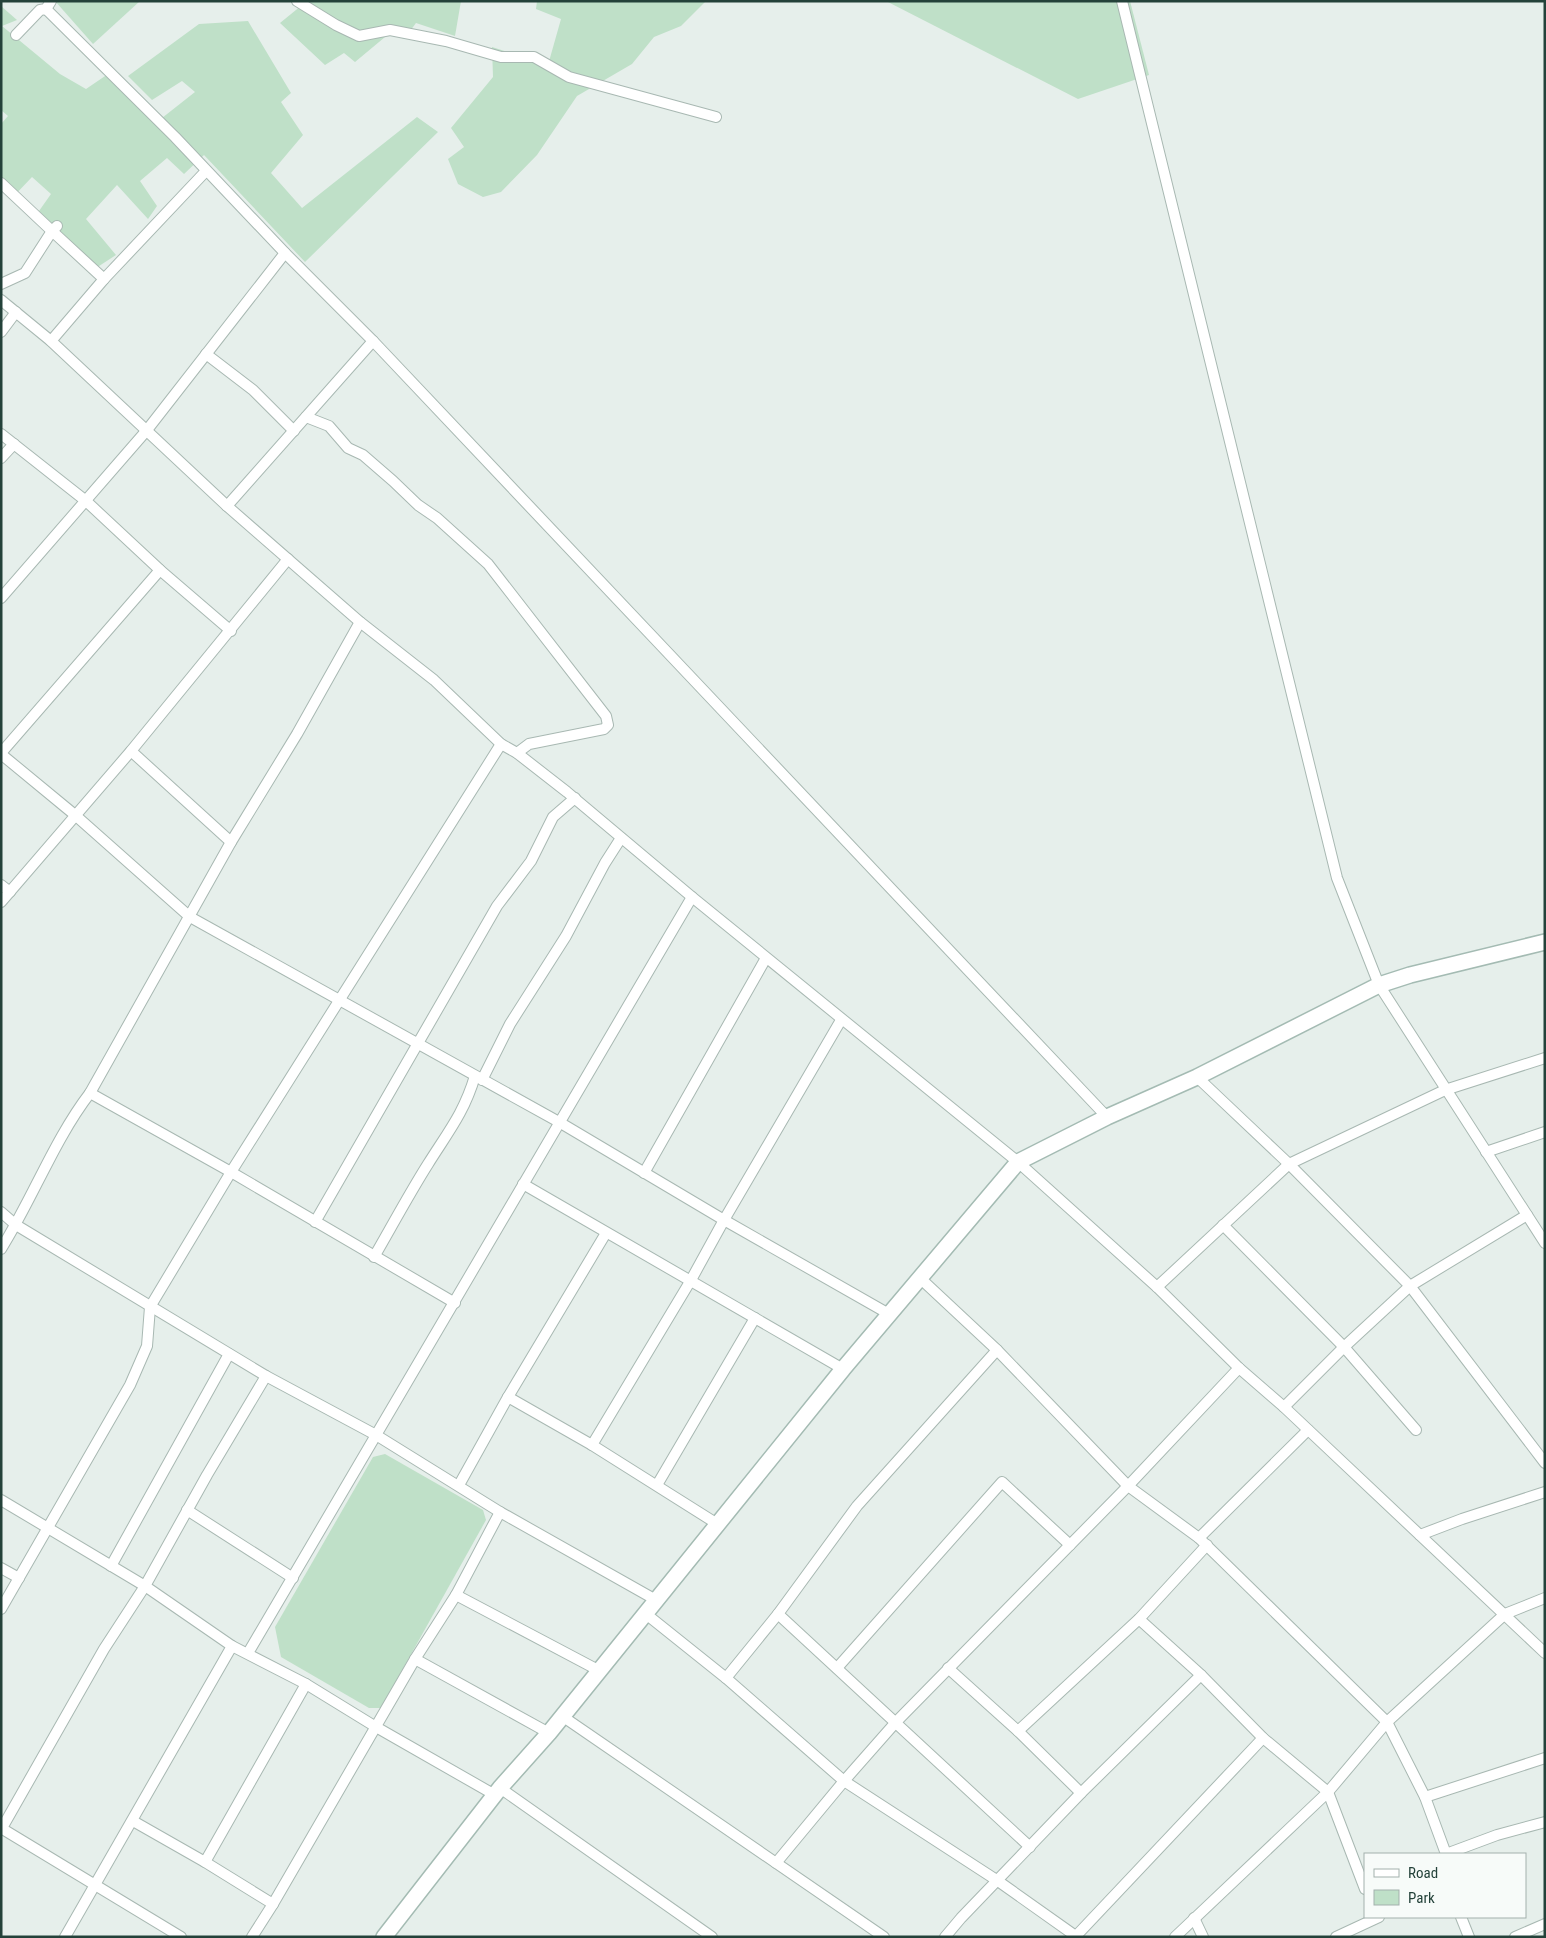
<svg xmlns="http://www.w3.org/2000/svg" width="1546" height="1938" viewBox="0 0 1546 1938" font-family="'Roboto Condensed',sans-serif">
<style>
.green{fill:#bfe0c8}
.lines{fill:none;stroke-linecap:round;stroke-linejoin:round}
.street-casing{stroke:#a8b8b2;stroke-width:12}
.secondary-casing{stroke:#a4bbb3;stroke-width:18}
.street{stroke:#fff;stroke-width:10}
.secondary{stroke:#fff;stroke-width:15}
</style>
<rect width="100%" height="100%" fill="#e6efeb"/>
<!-- green -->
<g class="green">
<path d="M 55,1 L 140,1 L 93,44 Z"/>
<path d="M 307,1 L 461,1 L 455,36 L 416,23 L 404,39 L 391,32 L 355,62 L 344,53 L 325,65 L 280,23 Z"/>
<path d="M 537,1 L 706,1 L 681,26 L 654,37 L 632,64 L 577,96 L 537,155 L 501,192 L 483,197 L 458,184 L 448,159 L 464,147 L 451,128 L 493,77 L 492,47 L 548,65 L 561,19 L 536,9 Z"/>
<path d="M 886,1 L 1130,1 L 1149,75 L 1078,99 Z"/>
<path d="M 1,6 L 17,20 L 2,26 L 60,74 L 86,89 L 111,72 L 162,118 L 195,92 L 182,81 L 152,100 L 128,76 L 199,24 L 248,21 L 291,93 L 281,102 L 303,135 L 271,173 L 302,208 L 417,117 L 438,132 L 305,262 L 204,155 L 184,174 L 167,158 L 140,181 L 157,206 L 148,219 L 117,185 L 86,219 L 116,255 L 96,268 L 39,211 L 51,194 L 32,177 L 13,197 L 1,187 L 1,124 L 8,116 L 1,110 Z"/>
<path d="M 385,1454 L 483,1510 L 486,1520 L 381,1708 L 369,1708 L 281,1657 L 275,1627 L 373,1457 Z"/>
</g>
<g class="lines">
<defs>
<g id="street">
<path d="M 297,1 L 336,25 L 359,36 L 390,30 L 446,41 L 501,57 L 534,57 L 569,77 L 716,117"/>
<path d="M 1122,1 L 1337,878 L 1379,985 L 1545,1243"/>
<path d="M 46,9 L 175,137 L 285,253 L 373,341 L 1107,1117"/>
<path d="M 16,35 L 40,10 L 46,9 L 51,1"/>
<path d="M 1,183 L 52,231 L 104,279"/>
<path d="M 1,284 L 25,273 L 52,231 L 57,226"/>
<path d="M 1,300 L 51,341 L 227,506 L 360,622 L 434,680 L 501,744 L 517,753 L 567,792 L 692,897 L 1018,1162 L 1157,1287 L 1239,1368 L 1284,1407 L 1545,1653"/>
<path d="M 1,332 L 16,312"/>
<path d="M 51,341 L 104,279 L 206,171"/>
<path d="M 206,354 L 253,390 L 294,431"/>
<path d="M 306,417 L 329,426 L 348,448 L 363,455 L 393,481 L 418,505 L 437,518 L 488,564 L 606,716 L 608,725 L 604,729 L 529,744 L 517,753"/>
<path d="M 1,434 L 86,501 L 160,570 L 231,631"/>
<path d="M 1,458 L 14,444"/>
<path d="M 227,506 L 373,341"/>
<path d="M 1,598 L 147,430 L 285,253"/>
<path d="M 131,751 L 231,842"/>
<path d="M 1,753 L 160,570"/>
<path d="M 1,754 L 75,815 L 190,917 L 559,1122 L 724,1220 L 889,1314"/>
<path d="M 1,885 L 10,892"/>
<path d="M 1,902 L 131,751 L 288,559"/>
<path d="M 1197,1077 L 1289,1164 L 1410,1286 L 1545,1463"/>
<path d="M 482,1080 L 510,1024 L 566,936 L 605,863 L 621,838"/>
<path d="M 90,1093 L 231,1172 L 455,1303"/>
<path d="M 1486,1152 L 1545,1132"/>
<path d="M 644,1173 L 766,958"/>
<path d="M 523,1184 L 843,1369"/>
<path d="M 1,1212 L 16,1225 L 266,1376 L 376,1435 L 500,1512 L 656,1600"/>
<path d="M 315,1222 L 497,906 L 531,861 L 553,817 L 575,798"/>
<path d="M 1223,1225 L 1344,1347 L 1416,1430"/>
<path d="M 1,1249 C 33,1198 54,1140 90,1093 L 231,842 L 297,734 L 360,622"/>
<path d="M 374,1257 C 392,1226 409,1194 428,1164 C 448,1132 464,1113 475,1076"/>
<path d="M 921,1279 L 997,1350 L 1128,1486 L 1199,1538 L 1387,1722 L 1425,1797 L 1446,1854"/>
<path d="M 1157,1287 L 1289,1164 L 1445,1090 L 1545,1058"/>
<path d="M 508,1397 L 592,1445 L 719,1525"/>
<path d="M 1284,1407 L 1344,1347 L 1410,1286 L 1527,1215"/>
<path d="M 592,1445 L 691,1280 L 724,1220 L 841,1020"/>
<path d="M 459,1485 L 508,1397 L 606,1233"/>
<path d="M 657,1485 L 755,1318"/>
<path d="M 1,1500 L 145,1586 L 232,1646 L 306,1684 L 376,1727 L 495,1795"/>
<path d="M 187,1510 L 293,1578"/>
<path d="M 1420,1535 L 1462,1519 L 1545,1492"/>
<path d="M 1199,1538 L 1308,1430"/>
<path d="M 111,1566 L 229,1354"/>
<path d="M 1,1568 L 19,1578"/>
<path d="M 456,1595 L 598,1670"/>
<path d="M 1,1609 L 130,1385 L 147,1346 L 150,1307 L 231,1172 L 501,744"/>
<path d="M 646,1614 L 726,1678 L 844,1781 L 998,1881 L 1077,1937"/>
<path d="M 778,1614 L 1030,1847"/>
<path d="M 1139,1619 L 1201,1675 L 1263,1738 L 1328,1792 L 1365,1889"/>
<path d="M 248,1653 L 692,897"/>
<path d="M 415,1659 L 549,1733"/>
<path d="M 837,1668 L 1002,1482 L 1070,1545"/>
<path d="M 948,1668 L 1018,1731 L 1081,1793"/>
<path d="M 726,1678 L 778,1614 L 857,1506 L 997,1350"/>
<path d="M 562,1716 L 884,1937"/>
<path d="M 1018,1731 L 1139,1619 L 1207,1545"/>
<path d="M 500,1788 L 712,1937"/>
<path d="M 1425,1797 L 1545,1758"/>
<path d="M 133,1821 L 205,1862 L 273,1904"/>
<path d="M 1,1828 L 181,1937"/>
<path d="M 2,1828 L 104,1649 L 145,1586 L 207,1475 L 266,1376"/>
<path d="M 1446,1854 L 1497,1835 L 1545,1822"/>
<path d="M 205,1862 L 306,1684"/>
<path d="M 776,1863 L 844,1781 L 896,1722 L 1128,1486 L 1239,1368"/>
<path d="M 1461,1917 L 1469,1937"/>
<path d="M 1194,1918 L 1203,1937"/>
<path d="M 1076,1936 L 1263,1738"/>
<path d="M 65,1937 L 232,1646"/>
<path d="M 252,1937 L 273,1904 L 415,1659 L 456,1595 L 500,1512"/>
<path d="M 945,1937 L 961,1918 L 1081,1793 L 1201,1675"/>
<path d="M 1175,1937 L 1328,1792 L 1387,1722 L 1505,1614 L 1545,1598"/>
<path d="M 1336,1937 L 1379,1917"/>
<path d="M 1515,1937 L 1545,1924"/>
</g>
<path id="secondary" d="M 384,1937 L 500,1788 L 549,1733 L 843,1369 L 1018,1162 L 1107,1117 L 1197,1077 L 1379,985 L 1410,975 L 1545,942"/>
</defs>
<!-- street casing -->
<use href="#street" class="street-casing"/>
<!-- secondary casing -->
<use href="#secondary" class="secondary-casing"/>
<!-- street -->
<use href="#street" class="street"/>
<!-- secondary -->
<use href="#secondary" class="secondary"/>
</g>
<!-- border -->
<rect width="1546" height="1938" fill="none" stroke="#24423a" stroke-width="5"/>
<!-- legend -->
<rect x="1364" y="1853" width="162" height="65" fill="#f7fbf9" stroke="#a3b1ad"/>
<rect x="1374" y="1869" width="25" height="8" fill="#ffffff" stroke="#a3b1ad"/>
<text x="1408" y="1878" font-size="15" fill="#24423a">Road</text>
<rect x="1374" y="1890" width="25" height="15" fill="#bfe0c8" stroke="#a3b1ad"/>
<text x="1408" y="1903" font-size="15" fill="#24423a">Park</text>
</svg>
